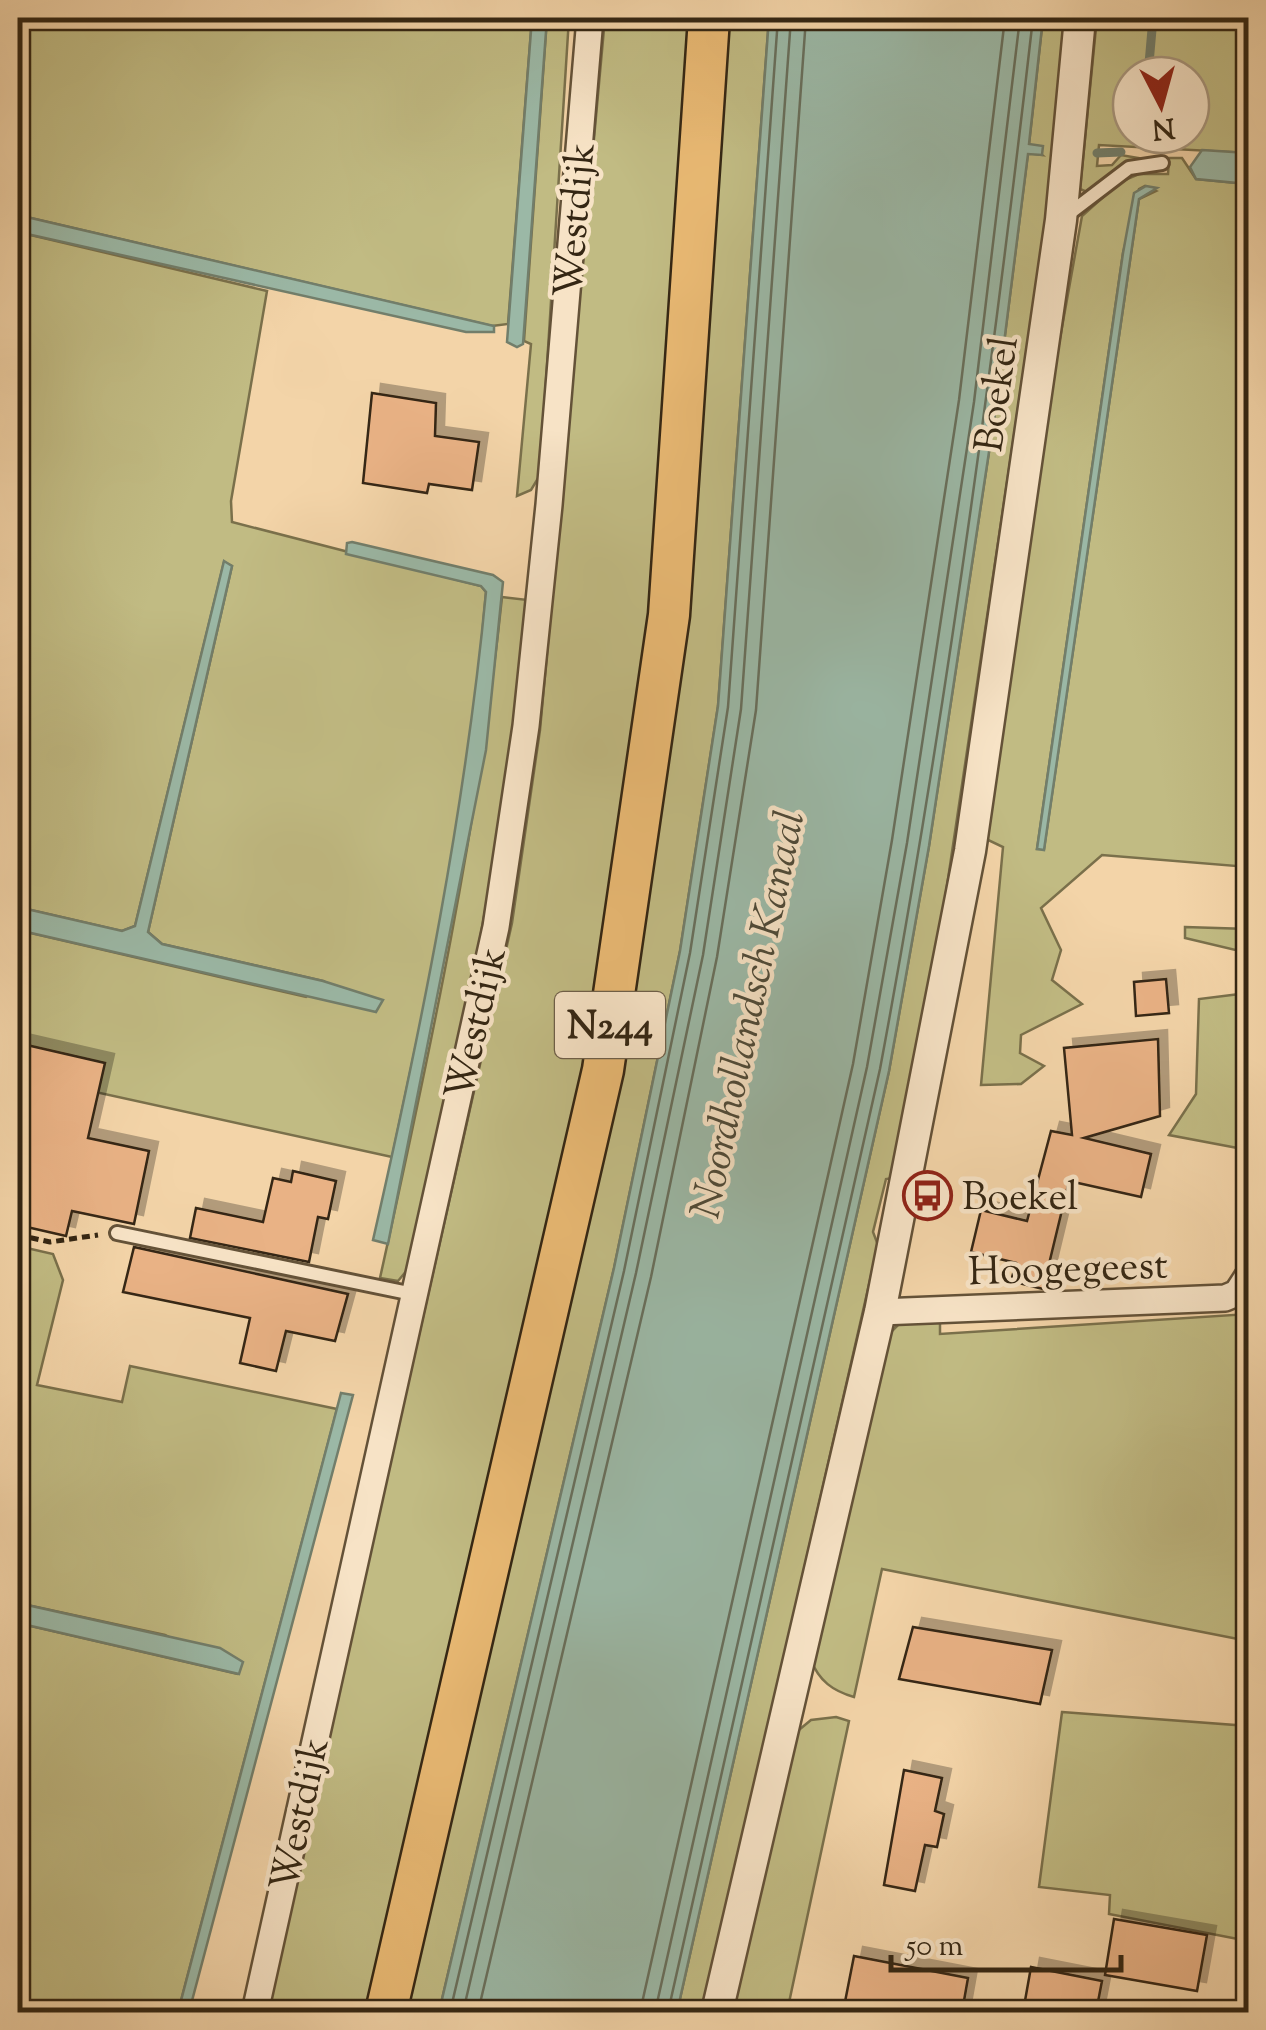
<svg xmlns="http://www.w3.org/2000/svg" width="1266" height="2030" viewBox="0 0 1266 2030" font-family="'Sorts Mill Goudy',serif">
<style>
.green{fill:#c1bb83;stroke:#7a704b;stroke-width:2.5;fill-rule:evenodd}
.water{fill:#9bb8a6;stroke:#727e6b;stroke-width:2.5}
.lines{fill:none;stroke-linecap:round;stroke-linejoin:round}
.shore{stroke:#686f5c;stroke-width:2.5}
.stream{stroke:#727e6b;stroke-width:9}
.building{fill:#e9b285;stroke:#342613;stroke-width:2.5;filter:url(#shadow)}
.service-casing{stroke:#645238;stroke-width:18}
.minor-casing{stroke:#645238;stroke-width:30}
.tertiary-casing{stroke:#645238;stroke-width:35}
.primary-casing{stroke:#342613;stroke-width:45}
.path{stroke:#342613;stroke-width:5;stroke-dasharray:8 5;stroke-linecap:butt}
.service{stroke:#f7e3c6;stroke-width:12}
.minor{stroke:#f7e3c6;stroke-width:25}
.tertiary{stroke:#f7e3c6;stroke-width:30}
.primary{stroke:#eaba74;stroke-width:40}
.labels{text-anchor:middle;stroke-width:9;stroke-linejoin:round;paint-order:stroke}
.shield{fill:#f7e3c6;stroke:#6e5f49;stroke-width:2.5}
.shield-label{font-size:38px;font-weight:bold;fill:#342613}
.street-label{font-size:40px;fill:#342613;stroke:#f7e3c6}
.poi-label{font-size:40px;fill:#342613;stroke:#f7e3c6;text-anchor:start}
.water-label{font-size:42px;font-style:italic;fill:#4e4a38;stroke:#f7e3c6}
</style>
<defs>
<filter id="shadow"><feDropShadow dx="9" dy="-9" stdDeviation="0" flood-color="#0004"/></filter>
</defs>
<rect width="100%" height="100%" fill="#f3d4a8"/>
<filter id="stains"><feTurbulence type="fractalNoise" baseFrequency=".002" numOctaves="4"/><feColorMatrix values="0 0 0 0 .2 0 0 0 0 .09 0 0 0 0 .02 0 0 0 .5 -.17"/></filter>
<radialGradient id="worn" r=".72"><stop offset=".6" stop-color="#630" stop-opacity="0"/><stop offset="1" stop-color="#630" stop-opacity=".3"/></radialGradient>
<!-- green -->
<g class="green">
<path d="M 18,18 L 532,18 L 508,324 L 492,326 L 18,215 Z"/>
<path d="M 547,18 L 569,18 L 540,475 L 531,490 L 517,496 L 531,344 L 524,341 Z"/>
<path d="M 605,18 L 694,18 L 660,546 L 615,914 L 505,1431 L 370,2012 L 266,2012 L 512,923 L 540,730 Z"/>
<path d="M 726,18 L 769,18 L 718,706 L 680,951 L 614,1268 L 439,2012 L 402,2012 L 616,1065 Z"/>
<path d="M 1043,18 L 1070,18 L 1056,153 L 941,926 L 893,1178 L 886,1179 L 873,1232 L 878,1245 L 703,2012 L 677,2012 L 889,1071 L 929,846 L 996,406 L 1028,153 L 1042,155 L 1029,144 Z"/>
<path d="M 1097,18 L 1248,18 L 1248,153 L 1099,145 L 1097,166 L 1112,165 L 1121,155 L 1138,158 L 1087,192 L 1080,189 ZM 1131,75 L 1191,75 L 1191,135 L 1131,135 Z"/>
<path d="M 1169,158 L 1182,158 L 1196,179 L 1248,184 L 1248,867 L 1102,855 L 1041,908 L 1061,950 L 1052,980 L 1082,1004 L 1021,1035 L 1020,1053 L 1044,1066 L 1021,1084 L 981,1085 L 1003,847 L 986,839 L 1043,433 L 1082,216 L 1120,182 L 1139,174 L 1168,174 ZM 1145,186 L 1156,191 L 1139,199 L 1044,849 L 1037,849 L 1123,253 L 1139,189 Z"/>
<path d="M 18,232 L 267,291 L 231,501 L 232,522 L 481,586 L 486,592 L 472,745 L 437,946 L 392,1157 L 18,1075 L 18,930 L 306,997 L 323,981 L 162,944 L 148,932 L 232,566 L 224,562 L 135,926 L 122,931 L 18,907 Z"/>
<path d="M 502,597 L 528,600 L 505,803 L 466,1014 L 408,1269 L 398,1281 L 380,1278 C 430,1052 478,827 502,597 Z"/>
<path d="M 1185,927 L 1248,929 L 1248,953 L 1185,938 Z"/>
<path d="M 1248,993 L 1248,1150 L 1169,1135 L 1196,1094 L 1199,999 Z"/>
<path d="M 18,1246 L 53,1254 L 63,1280 L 37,1385 L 122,1402 L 130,1366 L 337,1409 L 178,2012 L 18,2012 L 18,1623 L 238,1674 L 165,1635 L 18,1603 Z"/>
<path d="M 1248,1314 L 1248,1641 L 882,1569 L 854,1697 C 833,1691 819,1681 811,1660 L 887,1336 L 899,1324 L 940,1318 L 940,1334 Z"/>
<path d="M 1062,1712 L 1248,1726 L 1248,1941 L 1109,1914 L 1110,1895 L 1039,1887 Z"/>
<path d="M 836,1717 L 849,1721 L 787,2012 L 732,2012 L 794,1734 L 811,1720 Z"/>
</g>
<!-- water -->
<g class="water">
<path d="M 532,18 L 547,18 L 523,344 L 517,347 L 507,342 Z"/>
<path d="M 769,18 L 1043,18 L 1029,144 L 1043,146 L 1042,155 L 1028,154 L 996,406 L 929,846 L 889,1071 L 677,2012 L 439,2012 L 614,1268 L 680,951 L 718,706 Z"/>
<path d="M 1202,150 L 1248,153 L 1248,184 L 1196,179 L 1190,167 Z"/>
<path d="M 1146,186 L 1157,188 L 1139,199 L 1044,850 L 1037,849 L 1123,253 L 1134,193 Z"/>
<path d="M 18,215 L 494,326 L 494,332 L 466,332 L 18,232 Z"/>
<path d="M 352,542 L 493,575 L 503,582 L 486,750 L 388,1244 L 373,1240 C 422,1025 465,811 486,592 L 481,586 L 346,554 L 347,543 Z"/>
<path d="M 224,561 L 232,566 L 148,932 L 162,944 L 323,981 L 383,1000 L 376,1012 L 18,930 L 18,907 L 122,931 L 135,926 Z"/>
<path d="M 341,1393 L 353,1395 L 189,2012 L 178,2012 Z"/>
<path d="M 18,1603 L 220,1648 L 243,1662 L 239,1674 L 18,1623 Z"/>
</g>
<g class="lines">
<!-- shore -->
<g class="shore">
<path d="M 450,2012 L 624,1271 L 690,953 L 728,707 L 778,18"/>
<path d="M 463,2012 L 636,1273 L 703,955 L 741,709 L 791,18"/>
<path d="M 478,2012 L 651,1277 L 717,957 L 756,710 L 806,18"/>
<path d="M 640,2012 L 853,1064 L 892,840 L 959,400 L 1005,18"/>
<path d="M 655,2012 L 867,1067 L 907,843 L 974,402 L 1020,18"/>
<path d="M 668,2012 L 880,1069 C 945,721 993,369 1033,18"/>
</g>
<!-- stream -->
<g class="stream">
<path d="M 1148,75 L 1153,18"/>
<path d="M 1097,153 L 1121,152"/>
</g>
</g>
<!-- building -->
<g class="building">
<path d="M 372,393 L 436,403 L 435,436 L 479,442 L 472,490 L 429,484 L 427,493 L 363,483 Z"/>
<path d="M 1166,979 L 1169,1013 L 1136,1016 L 1134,982 Z"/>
<path d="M 1158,1039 L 1160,1116 L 1084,1138 L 1151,1154 L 1141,1197 L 1069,1181 L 1043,1289 L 1011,1281 L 1016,1263 L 971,1252 L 981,1210 L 1027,1221 L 1051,1131 L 1072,1135 L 1064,1048 Z"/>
<path d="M 18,1043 L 105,1063 L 88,1138 L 149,1151 L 134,1224 L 72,1211 L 66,1236 L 18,1225 Z"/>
<path d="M 293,1171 L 336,1181 L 328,1219 L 318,1217 L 309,1262 L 190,1238 L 196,1208 L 263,1222 L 273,1178 L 291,1182 Z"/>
<path d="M 134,1247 L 348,1294 L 335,1341 L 286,1331 L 276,1371 L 240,1363 L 250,1318 L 123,1292 Z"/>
<path d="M 913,1627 L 1052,1650 L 1040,1704 L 899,1679 Z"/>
<path d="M 904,1770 L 942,1778 L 935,1811 L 944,1814 L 937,1847 L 925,1845 L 915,1891 L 884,1885 Z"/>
<path d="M 1114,1919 L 1207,1935 L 1197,1991 L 1105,1975 Z"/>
<path d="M 854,1956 L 968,1978 L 962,2012 L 843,2012 Z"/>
<path d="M 1031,1967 L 1102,1981 L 1096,2012 L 1023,2012 Z"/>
</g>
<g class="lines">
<defs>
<g id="service">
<path d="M 1066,216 L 1129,168 L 1162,163"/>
<path d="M 117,1233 L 413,1294"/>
</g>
<g id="minor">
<path d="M 880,1312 L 1225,1298 L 1237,1293 L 1248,1276"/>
<path d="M 255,2012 L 496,927 L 526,726 L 549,505 L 590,18"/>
</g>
<path id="tertiary" d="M 717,2012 L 880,1312 L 970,851 L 1061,220 L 1080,18"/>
<path id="primary" d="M 386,2012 L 603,1070 L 669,615 L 709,18"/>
</defs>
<!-- service casing -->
<use href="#service" class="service-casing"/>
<!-- minor casing -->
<use href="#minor" class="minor-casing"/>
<!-- tertiary casing -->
<use href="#tertiary" class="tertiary-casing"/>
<!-- primary casing -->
<use href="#primary" class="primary-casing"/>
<!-- path -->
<path class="path" d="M 18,1235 L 50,1242 L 98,1235"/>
<!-- service -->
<use href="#service" class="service"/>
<!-- minor -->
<use href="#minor" class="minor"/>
<!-- tertiary -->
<use href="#tertiary" class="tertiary"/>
<!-- primary -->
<use href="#primary" class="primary"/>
</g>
<!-- icons -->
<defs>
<symbol id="bus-ring" viewBox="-11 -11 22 22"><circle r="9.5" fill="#f7e3c6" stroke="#8f2418" stroke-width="1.5"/><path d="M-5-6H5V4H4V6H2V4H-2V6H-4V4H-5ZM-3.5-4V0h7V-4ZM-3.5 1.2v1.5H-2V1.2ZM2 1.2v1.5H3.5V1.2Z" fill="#8f2418"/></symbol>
</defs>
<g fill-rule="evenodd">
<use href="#bus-ring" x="900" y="1168" width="55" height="55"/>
</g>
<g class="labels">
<!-- shield labels -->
<rect class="shield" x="555" y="992" width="110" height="66" rx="8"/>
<g class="shield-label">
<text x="610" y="1038">N244</text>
</g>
<!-- street labels -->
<g class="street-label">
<text transform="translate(573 220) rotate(-85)" y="14">Westdijk</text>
<text transform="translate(995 394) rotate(-82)" y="14">Boekel</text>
<text transform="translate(474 1023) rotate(-77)" y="14">Westdijk</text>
<text transform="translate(1068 1267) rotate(-2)" y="14">Hoogegeest</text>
<text transform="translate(298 1814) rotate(-78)" y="14">Westdijk</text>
</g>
<!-- poi labels -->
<g class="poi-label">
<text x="962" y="1209">Boekel</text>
</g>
<!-- water labels -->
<g class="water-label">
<text transform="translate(746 1014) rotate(-78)" y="15">Noordhollandsch Kanaal</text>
</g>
</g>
<!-- margin -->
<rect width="1266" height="2030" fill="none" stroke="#f3d4a8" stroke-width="60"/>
<rect x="20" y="20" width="1226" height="1990" fill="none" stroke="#342613" stroke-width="5"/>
<rect x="30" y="30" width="1206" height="1970" fill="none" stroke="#342613" stroke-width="2.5"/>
<!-- north arrow -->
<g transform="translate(1161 105) rotate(174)"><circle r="48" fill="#f7e3c6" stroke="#a9977e" stroke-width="2.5"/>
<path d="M0-8L18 38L0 25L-18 38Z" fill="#8f2418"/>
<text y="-15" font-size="28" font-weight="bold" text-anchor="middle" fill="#342613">N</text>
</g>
<!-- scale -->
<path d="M891 1955v15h230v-15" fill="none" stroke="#342613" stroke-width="5"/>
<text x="906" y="1955" font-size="30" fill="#342613" stroke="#f7e3c6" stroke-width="8" paint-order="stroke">50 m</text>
<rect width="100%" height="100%" filter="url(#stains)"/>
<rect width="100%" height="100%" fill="url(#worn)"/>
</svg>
